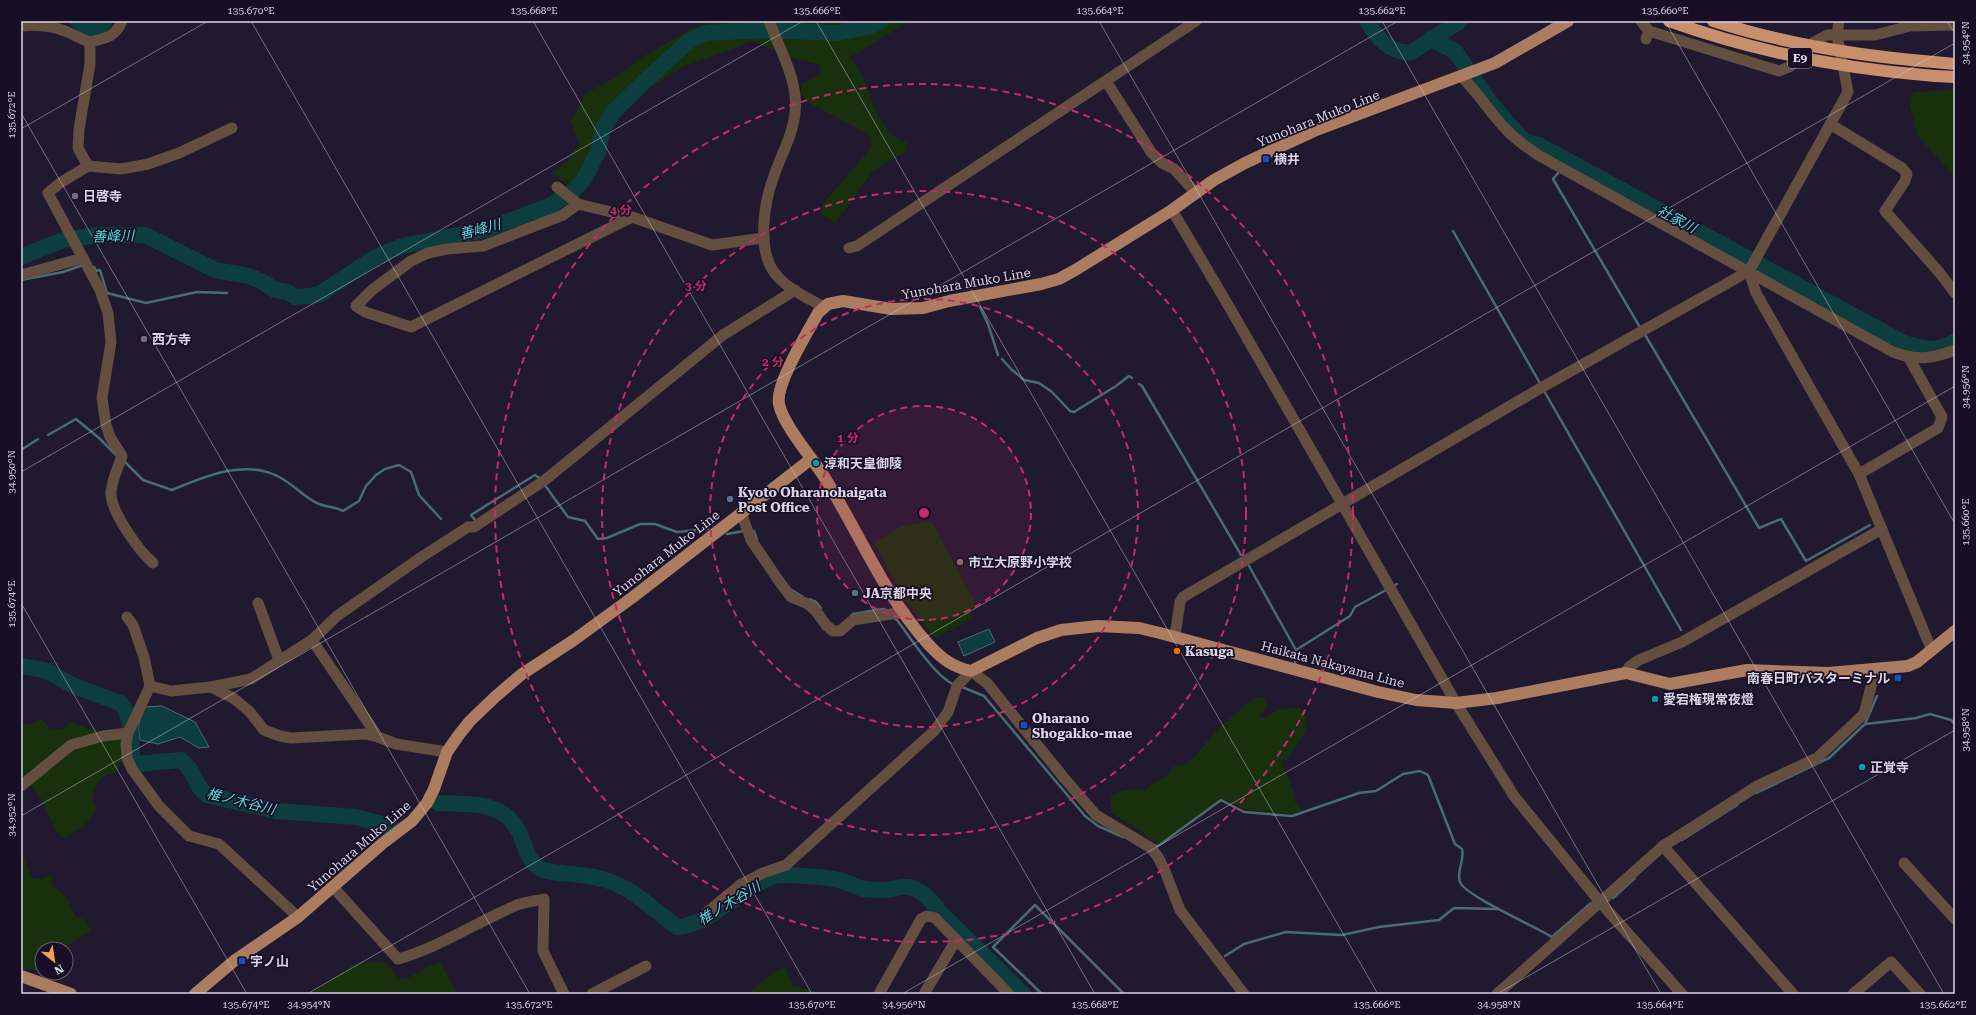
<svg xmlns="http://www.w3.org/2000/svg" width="1976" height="1015" viewBox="0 0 1976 1015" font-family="'Roboto Serif','Noto Sans JP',serif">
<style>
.green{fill:#18300b}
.water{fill:#0c3e3f;stroke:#4a6b71}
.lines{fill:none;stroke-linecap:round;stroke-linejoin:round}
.stream{stroke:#4a6b71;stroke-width:2.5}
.river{stroke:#0c3e3f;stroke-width:16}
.minor{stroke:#644e3f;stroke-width:11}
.major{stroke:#ab7c5f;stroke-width:12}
.highway{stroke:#c78f6b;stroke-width:12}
.highway-bridge{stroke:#c78f6b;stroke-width:12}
.ticks{fill:none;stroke:#dad5e5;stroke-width:1;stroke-opacity:0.45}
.ring{fill:none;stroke:#c42b69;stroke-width:2;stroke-dasharray:7 5}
.transit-dot{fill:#1a4fb4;stroke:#180f26;stroke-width:1.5}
.worship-dot{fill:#6b7280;stroke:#180f26;stroke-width:1.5}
.culture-dot{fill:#0f9aa8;stroke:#180f26;stroke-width:1.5}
.service-dot{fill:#5c6f8a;stroke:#180f26;stroke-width:1.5}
.education-dot{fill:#8d6e63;stroke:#180f26;stroke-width:1.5}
.food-dot{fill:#e8710a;stroke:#180f26;stroke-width:1.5}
.labels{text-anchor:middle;stroke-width:3.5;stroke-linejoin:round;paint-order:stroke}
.shield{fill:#180f26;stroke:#a09aac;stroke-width:1}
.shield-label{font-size:12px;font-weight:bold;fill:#dad5e5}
.street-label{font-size:13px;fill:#dad5e5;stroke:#180f26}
.poi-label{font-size:13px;font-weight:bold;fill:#dad5e5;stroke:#180f26;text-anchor:start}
.water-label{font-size:14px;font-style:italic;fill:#56dbdc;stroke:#180f26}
.centre{fill:#c42b69;stroke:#180f26;stroke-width:2}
.ring-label{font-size:12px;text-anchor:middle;font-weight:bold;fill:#c42b69;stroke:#180f26;stroke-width:3.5;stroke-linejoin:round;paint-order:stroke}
.neatline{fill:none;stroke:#dad5e5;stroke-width:1.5}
.ticks-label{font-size:10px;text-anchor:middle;fill:#dad5e5}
</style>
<rect width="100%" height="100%" fill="#211930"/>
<!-- green -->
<g class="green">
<path d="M 722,21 L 910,21 L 851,57 L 866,84 L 875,109 L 890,134 L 907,143 L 908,150 L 873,171 L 835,223 L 822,215 L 822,205 L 871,148 L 870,138 L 863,131 L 809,103 L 801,94 L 801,84 L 821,75 L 820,65 L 789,57 L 753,41 L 683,67 L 641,93 L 614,105 L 593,144 L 580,178 L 566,183 L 552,173 L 568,160 L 579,145 L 571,120 L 586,93 L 613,79 L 641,58 L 694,27 Z"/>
<path d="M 1955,90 L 1955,177 L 1917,135 L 1909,100 L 1914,92 Z"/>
<path d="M 931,521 L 977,606 L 970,611 L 972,619 L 935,638 L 908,604 L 874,543 L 902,526 Z"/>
<path d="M 1259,697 L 1264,697 L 1267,707 L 1260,714 L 1261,719 L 1281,709 L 1298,707 L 1303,710 L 1307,719 L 1305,732 L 1296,747 L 1282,763 L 1292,788 L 1294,800 L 1302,810 L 1293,814 L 1246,810 L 1222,798 L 1158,844 L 1130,824 L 1111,813 L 1111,795 C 1122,791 1133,787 1145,791 L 1152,784 L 1165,777 L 1173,767 L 1189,763 L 1218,729 L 1249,702 Z"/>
<path d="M 41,718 L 51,730 L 64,728 L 70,722 L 92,730 L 124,734 L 123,758 L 116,773 C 98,775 97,783 92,800 L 96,808 C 91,822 78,830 65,839 L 57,833 L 42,800 L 29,784 L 21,779 L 21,724 L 31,724 Z"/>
<path d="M 21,853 L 33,879 L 41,879 L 49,875 L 52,877 L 52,885 L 67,898 L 76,917 C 85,918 89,923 90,931 C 84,937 67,941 67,950 C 67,957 70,963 70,969 L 66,973 L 66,949 L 42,949 L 42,970 L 21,969 Z"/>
<path d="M 369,962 L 386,963 L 399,978 L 406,979 L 429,966 L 440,962 L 457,994 L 310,994 L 355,964 Z"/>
<path d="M 786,967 L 792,986 L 827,994 L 752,994 L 752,990 L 775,971 Z"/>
</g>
<!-- water -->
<g class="water">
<path d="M 989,629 L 995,642 L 964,656 L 958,642 Z"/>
<path d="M 162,706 L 195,722 L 209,747 L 199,748 L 180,737 L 158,744 L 140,740 L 138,726 L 145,707 Z"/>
</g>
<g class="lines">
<!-- stream -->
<g class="stream">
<path d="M 1560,171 L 1553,179 L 1641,329"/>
<path d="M 1453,231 L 1541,385"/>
<path d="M 94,267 L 96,271 L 100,270 L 107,293 L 146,303 L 197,292 L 227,293"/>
<path d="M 21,280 L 63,272 L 83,265"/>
<path d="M 980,307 L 988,324 L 998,355"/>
<path d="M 1644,333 L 1759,528 L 1781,519 L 1806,561 L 1870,525"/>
<path d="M 1002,359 L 1011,369 L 1024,380 L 1039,383 L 1052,392 L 1070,411 L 1074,412 L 1116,386 L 1129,376 L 1132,378"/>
<path d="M 1139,384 L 1142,386 L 1241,555"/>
<path d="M 1543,389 L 1681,630"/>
<path d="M 48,435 L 76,419 L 99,438 L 119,458"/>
<path d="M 21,450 L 38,439"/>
<path d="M 123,460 L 143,480 L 172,490 C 206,476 246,458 281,478 C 294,485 306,499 319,504 C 327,507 336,507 343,511 L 359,501 L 366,486 L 376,475 L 385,469 L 399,465 L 411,472 L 419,495 L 441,519"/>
<path d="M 544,484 L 568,517 L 585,521 L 598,539 L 607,538 L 640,524 L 655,524 L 677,532 L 708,529"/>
<path d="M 475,520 L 471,515 L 535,475 L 542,480"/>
<path d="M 751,531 L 754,531 L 757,540"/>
<path d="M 727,534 L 744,531"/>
<path d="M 1249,566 L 1296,650 L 1295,663"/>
<path d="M 1392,587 L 1397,584"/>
<path d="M 790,589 L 803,597"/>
<path d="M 810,599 L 816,602 L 821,608"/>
<path d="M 851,616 L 853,614 L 883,609 L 886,610"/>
<path d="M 892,617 L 897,620 C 910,637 936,678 955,685"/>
<path d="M 1296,650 L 1350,616 L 1355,607 L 1388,589"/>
<path d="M 962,687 L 984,696 L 1085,816 L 1098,826 L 1123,837"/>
<path d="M 1866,724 L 1916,718 L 1930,714 L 1951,720 L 1955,724"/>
<path d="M 1756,793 L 1829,758 L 1865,724 L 1877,696"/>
<path d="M 1682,840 L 1737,805"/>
<path d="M 1153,845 L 1158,846 L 1221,800 L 1244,812 L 1292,816 L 1359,793 L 1376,791 L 1403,774 L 1420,771 L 1428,775 L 1455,844 L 1462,849 C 1465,860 1456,871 1460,882 C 1464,895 1536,927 1552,937 L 1591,903"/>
<path d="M 1613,898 L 1635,878"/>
<path d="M 1225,956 L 1244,944 L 1286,932 L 1342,935 L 1379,927 L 1439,920 L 1454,908 L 1498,909"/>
<path d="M 1042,994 L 993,947 L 1035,905 L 1124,994"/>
</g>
<!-- river -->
<g class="river">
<path d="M 78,21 L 91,31 L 97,30 L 104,21"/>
<path d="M 1367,21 C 1376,37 1392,55 1412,52 L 1460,21"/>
<path d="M 1430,39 L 1455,51 L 1489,101 L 1520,137 L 1526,142 L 1539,145 L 1904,343 C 1926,349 1935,353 1955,341"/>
<path d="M 21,257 L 63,240 L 98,235 L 145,235 L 215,270 L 249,276 L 263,282 L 275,290 L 287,292 L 295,297 L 318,295 L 374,258 L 402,246 L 485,230 L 549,206 L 571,193 L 584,179 L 598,152 L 602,130 L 614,111 L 646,80 L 690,40 L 706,33 L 763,30 L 837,33 L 868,27 L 881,21"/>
<path d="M 21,666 L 45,670 L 74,686 L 120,703 C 133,714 131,744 132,759 L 136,764 L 181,760 C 196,771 193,785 207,795 L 276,811 L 356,817 L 392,827"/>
<path d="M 438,803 C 475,805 510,800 523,842 C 527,853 530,863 541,869 C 553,874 567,873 580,875 C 589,876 600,878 609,881 C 635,890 655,911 677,927 C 709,926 740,888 772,877 C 784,873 825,877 838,880 C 845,881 851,885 858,887 C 864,890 872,890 879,890 C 892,891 905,883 917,890 C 929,895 936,909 945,917 C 971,943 997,968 1023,994"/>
</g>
<!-- minor -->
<g class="minor">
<path d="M 769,21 C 780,50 799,81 795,113 C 793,134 782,153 775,173 C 764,201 755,253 778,277 C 790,290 809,299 824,307"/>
<path d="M 1641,21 L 1649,31 L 1646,39"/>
<path d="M 21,26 C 35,25 49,25 62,30 C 72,33 80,39 90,42 L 90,64 L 79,129 L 78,148 L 88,166"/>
<path d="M 1649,31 L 1779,71 L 1789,67 L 1797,61 L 1814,42 L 1827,35 L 1875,35 L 1910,26 L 1955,25"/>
<path d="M 90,42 C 107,38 115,37 122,21"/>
<path d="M 1462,77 C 1477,92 1488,109 1502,125 C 1512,137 1525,146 1538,155 L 1893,352 C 1917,361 1931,359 1955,350"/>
<path d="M 1106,81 L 1151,152 L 1162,163 L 1174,169 L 1196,193"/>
<path d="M 1830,124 L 1902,168 L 1907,174 L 1905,181 L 1885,211 L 1939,272 L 1955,293"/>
<path d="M 557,187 L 578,204 L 632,217 L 712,245 L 764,238"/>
<path d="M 578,204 L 563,215 L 483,246 L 447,249 L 428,253 L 411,261 L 372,290 L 356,306 L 365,312 L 411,327 L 632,217"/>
<path d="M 1172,210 L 1231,310 L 1456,703 L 1514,796 L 1600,902 L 1682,994"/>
<path d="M 849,248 L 857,246 L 1196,21"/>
<path d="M 1749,271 L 1756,293 L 1859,474 L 1932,651"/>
<path d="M 21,275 L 83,258"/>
<path d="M 1859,474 L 1938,428 L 1942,417 L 1909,358"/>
<path d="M 741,512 L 751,540 L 779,581 L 791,597 L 808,604 L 816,611 L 826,625 L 833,631 L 840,631 L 853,620 L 904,612"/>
<path d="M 153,563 C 139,551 110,511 111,492 C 112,480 118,467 122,456 L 110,437 L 106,425 L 102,398 L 111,342 L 108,313 L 100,290 L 48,193 L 60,183 L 88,166 L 121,169 L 148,164 L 179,153 L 232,128"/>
<path d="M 258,603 L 279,660"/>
<path d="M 127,617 L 133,625 L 144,657 L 150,686 L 128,733 L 126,744 L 127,758 L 132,769 L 159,806 L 189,836 L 219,844 L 298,917"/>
<path d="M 1175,636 L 1180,602 L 1183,597 L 1539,389 L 1749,271 L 1848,92 L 1837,35 L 1839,21"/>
<path d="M 312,640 L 378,737"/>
<path d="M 1626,673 L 1629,667 L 1639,660 L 1682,642 L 1882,529"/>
<path d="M 150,686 L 171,691 L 211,687 L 251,679 L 312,640 L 337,616 L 420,558 L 468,527 L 474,527 L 545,480 L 723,335 L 795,290"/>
<path d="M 211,687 L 233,698 L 249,711 L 264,730 L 280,736 L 291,738 L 365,734 L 378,737 L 396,744 L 447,752"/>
<path d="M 21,786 L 71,745 L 103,736 L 128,733"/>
<path d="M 1663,846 L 1793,994"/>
<path d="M 1904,863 L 1955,919"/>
<path d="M 333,887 L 398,959 C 440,947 477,922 517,905 C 525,902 535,901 544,899 L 543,951 L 564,994"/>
<path d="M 705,914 L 740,885 L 763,873 L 786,865 L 934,731 L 948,712 L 957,686 L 971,671 L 987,683 L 1065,779 L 1096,815 L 1151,848 L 1158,857 L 1165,871 L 1180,910 L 1244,994"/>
<path d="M 592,994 L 646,966"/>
<path d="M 879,994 L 921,919 L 927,916 L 935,918 L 1009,994"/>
<path d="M 924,994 L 956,940"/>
<path d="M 1497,994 L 1663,846 L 1759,785 L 1817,758 L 1864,714 L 1874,675 L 1878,669"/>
<path d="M 1853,994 L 1891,962 L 1920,994"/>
</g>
<!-- major -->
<g class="major">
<path d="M 1568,21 L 1495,63 L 1314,131 L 1245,163 L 1214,180 L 1172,210 L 1077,269 L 1059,279 L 1041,284 L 949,301 L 923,308 L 891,309 L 843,301 L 828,304 L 818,313 C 808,332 775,384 779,404 C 783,425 813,459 825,478 C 859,533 885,597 929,645 C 942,659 953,667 971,671 L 1037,638 L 1061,630 L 1098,626 L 1139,628 L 1160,633 L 1378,692 L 1416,700 L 1456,703 L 1497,698 L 1626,673 L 1670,684 L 1747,670 L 1828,673 L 1908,666 L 1917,662 L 1955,631"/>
<path d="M 21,976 L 71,994"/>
<path d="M 195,994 L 234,961 L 298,917 L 383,843 L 412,821 L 427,803 L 434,789 L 447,752 L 458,736 L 470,721 L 495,697 L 522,674 L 574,640 L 633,597 L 811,459"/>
</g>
<!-- highway -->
<g class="highway">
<path d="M 1934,62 L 1955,64"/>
<path d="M 1935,76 L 1955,77"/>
</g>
<!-- highway-bridge -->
<g class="highway-bridge">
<path d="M 1669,21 C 1756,52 1844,69 1935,76"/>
<path d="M 1713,21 C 1785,44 1859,56 1934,62"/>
</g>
</g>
<!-- ticks -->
<path class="ticks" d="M 251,21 L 812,994M 533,21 L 1095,994M 816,21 L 1378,994M 1099,21 L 1661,994M 1382,21 L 1944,994M 1665,21 L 1955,524M 1947,21 L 1955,34M 21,113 L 530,994M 21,129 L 208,21M 21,472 L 803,21M 21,603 L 247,994M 21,816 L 1398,21M 307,994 L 1955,43M 902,994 L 1955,386M 1497,994 L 1955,730"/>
<!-- distance rings -->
<circle cx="924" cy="513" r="107" fill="#c42b69" fill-opacity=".12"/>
<g class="ring">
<circle cx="924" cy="513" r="107"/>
<circle cx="924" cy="513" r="214"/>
<circle cx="924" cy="513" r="322"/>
<circle cx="924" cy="513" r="429"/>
</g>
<!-- markers -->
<g class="transit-dot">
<rect x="1262" y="155" width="8" height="8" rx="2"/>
<rect x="1894" y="674" width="8" height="8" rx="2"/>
<rect x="1020" y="721" width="8" height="8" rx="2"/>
<rect x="238" y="957" width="8" height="8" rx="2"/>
</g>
<g class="worship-dot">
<circle cx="75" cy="196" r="4"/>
<circle cx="144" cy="339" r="4"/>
</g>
<g class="culture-dot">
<circle cx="816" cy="463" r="4"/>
<circle cx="1655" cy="699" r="4"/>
<circle cx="1862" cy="767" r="4"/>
</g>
<g class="service-dot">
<circle cx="730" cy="499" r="4"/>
<circle cx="855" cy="593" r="4"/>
</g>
<circle class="education-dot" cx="960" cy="562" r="4"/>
<circle class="food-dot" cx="1177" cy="651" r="4"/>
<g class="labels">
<!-- shield labels -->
<rect class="shield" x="1788" y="48" width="24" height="20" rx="3"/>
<g class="shield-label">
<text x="1800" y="62">E9</text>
</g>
<!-- street labels -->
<g class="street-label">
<text transform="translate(1318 118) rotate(-22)" y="5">Yunohara Muko Line</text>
<text transform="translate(966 283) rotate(-10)" y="5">Yunohara Muko Line</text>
<text transform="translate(666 553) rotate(-38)" y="5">Yunohara Muko Line</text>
<text transform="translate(1333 664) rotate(15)" y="5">Haikata Nakayama Line</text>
<text transform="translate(359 846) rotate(-41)" y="5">Yunohara Muko Line</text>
</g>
<!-- poi labels -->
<g class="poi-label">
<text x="1274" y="164">横井</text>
<text x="83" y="201">日啓寺</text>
<text x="152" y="344">西方寺</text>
<text x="824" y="468">淳和天皇御陵</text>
<text x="738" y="497">Kyoto Oharanohaigata<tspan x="738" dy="15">Post Office</tspan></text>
<text x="968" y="567">市立大原野小学校</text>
<text x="863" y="598">JA京都中央</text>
<text x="1185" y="656">Kasuga</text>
<text x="1890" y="683" text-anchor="end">南春日町バスターミナル</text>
<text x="1663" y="704">愛宕権現常夜燈</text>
<text x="1032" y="723">Oharano<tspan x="1032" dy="15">Shogakko-mae</tspan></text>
<text x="1870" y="772">正覚寺</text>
<text x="250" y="966">宇ノ山</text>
</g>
<!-- water labels -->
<g class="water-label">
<text transform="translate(1677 219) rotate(28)" y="5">社家川</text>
<text transform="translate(480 229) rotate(-15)" y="5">善峰川</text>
<text transform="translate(113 236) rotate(-2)" y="5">善峰川</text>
<text transform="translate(241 801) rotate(14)" y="5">椎ノ木谷川</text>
<text transform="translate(729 903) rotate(-31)" y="5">椎ノ木谷川</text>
</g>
</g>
<circle cx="924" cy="513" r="6" class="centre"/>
<g class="ring-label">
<text x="621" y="214">4 分</text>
<text x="696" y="290">3 分</text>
<text x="773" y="366">2 分</text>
<text x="848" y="442">1 分</text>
</g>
<!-- border -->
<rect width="1976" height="1015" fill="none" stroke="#180f26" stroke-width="44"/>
<!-- north arrow -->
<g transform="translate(54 961) rotate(150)"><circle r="19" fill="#180f26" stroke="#665e72"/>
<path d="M0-3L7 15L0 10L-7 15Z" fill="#f9a04d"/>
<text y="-6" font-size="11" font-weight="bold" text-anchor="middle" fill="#dad5e5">N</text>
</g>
<rect x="22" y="22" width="1932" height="971" class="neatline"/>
<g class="ticks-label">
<text x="251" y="14">135.670°E</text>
<text x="534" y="14">135.668°E</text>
<text x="817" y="14">135.666°E</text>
<text x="1100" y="14">135.664°E</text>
<text x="1382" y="14">135.662°E</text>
<text x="1665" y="14">135.660°E</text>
<text transform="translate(1965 43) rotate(-90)" y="4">34.954°N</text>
<text transform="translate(11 115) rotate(-90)" y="4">135.672°E</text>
<text transform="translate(1965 387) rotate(-90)" y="4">34.956°N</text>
<text transform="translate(11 472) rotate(-90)" y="4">34.950°N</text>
<text transform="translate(1965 522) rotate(-90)" y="4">135.660°E</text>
<text transform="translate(11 604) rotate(-90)" y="4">135.674°E</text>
<text transform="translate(1965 730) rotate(-90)" y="4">34.958°N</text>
<text transform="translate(11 815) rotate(-90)" y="4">34.952°N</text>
<text x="246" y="1008">135.674°E</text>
<text x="309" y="1008">34.954°N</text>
<text x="529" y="1008">135.672°E</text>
<text x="812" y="1008">135.670°E</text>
<text x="904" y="1008">34.956°N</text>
<text x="1095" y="1008">135.668°E</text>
<text x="1377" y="1008">135.666°E</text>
<text x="1499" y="1008">34.958°N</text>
<text x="1660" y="1008">135.664°E</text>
<text x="1943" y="1008">135.662°E</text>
</g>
</svg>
